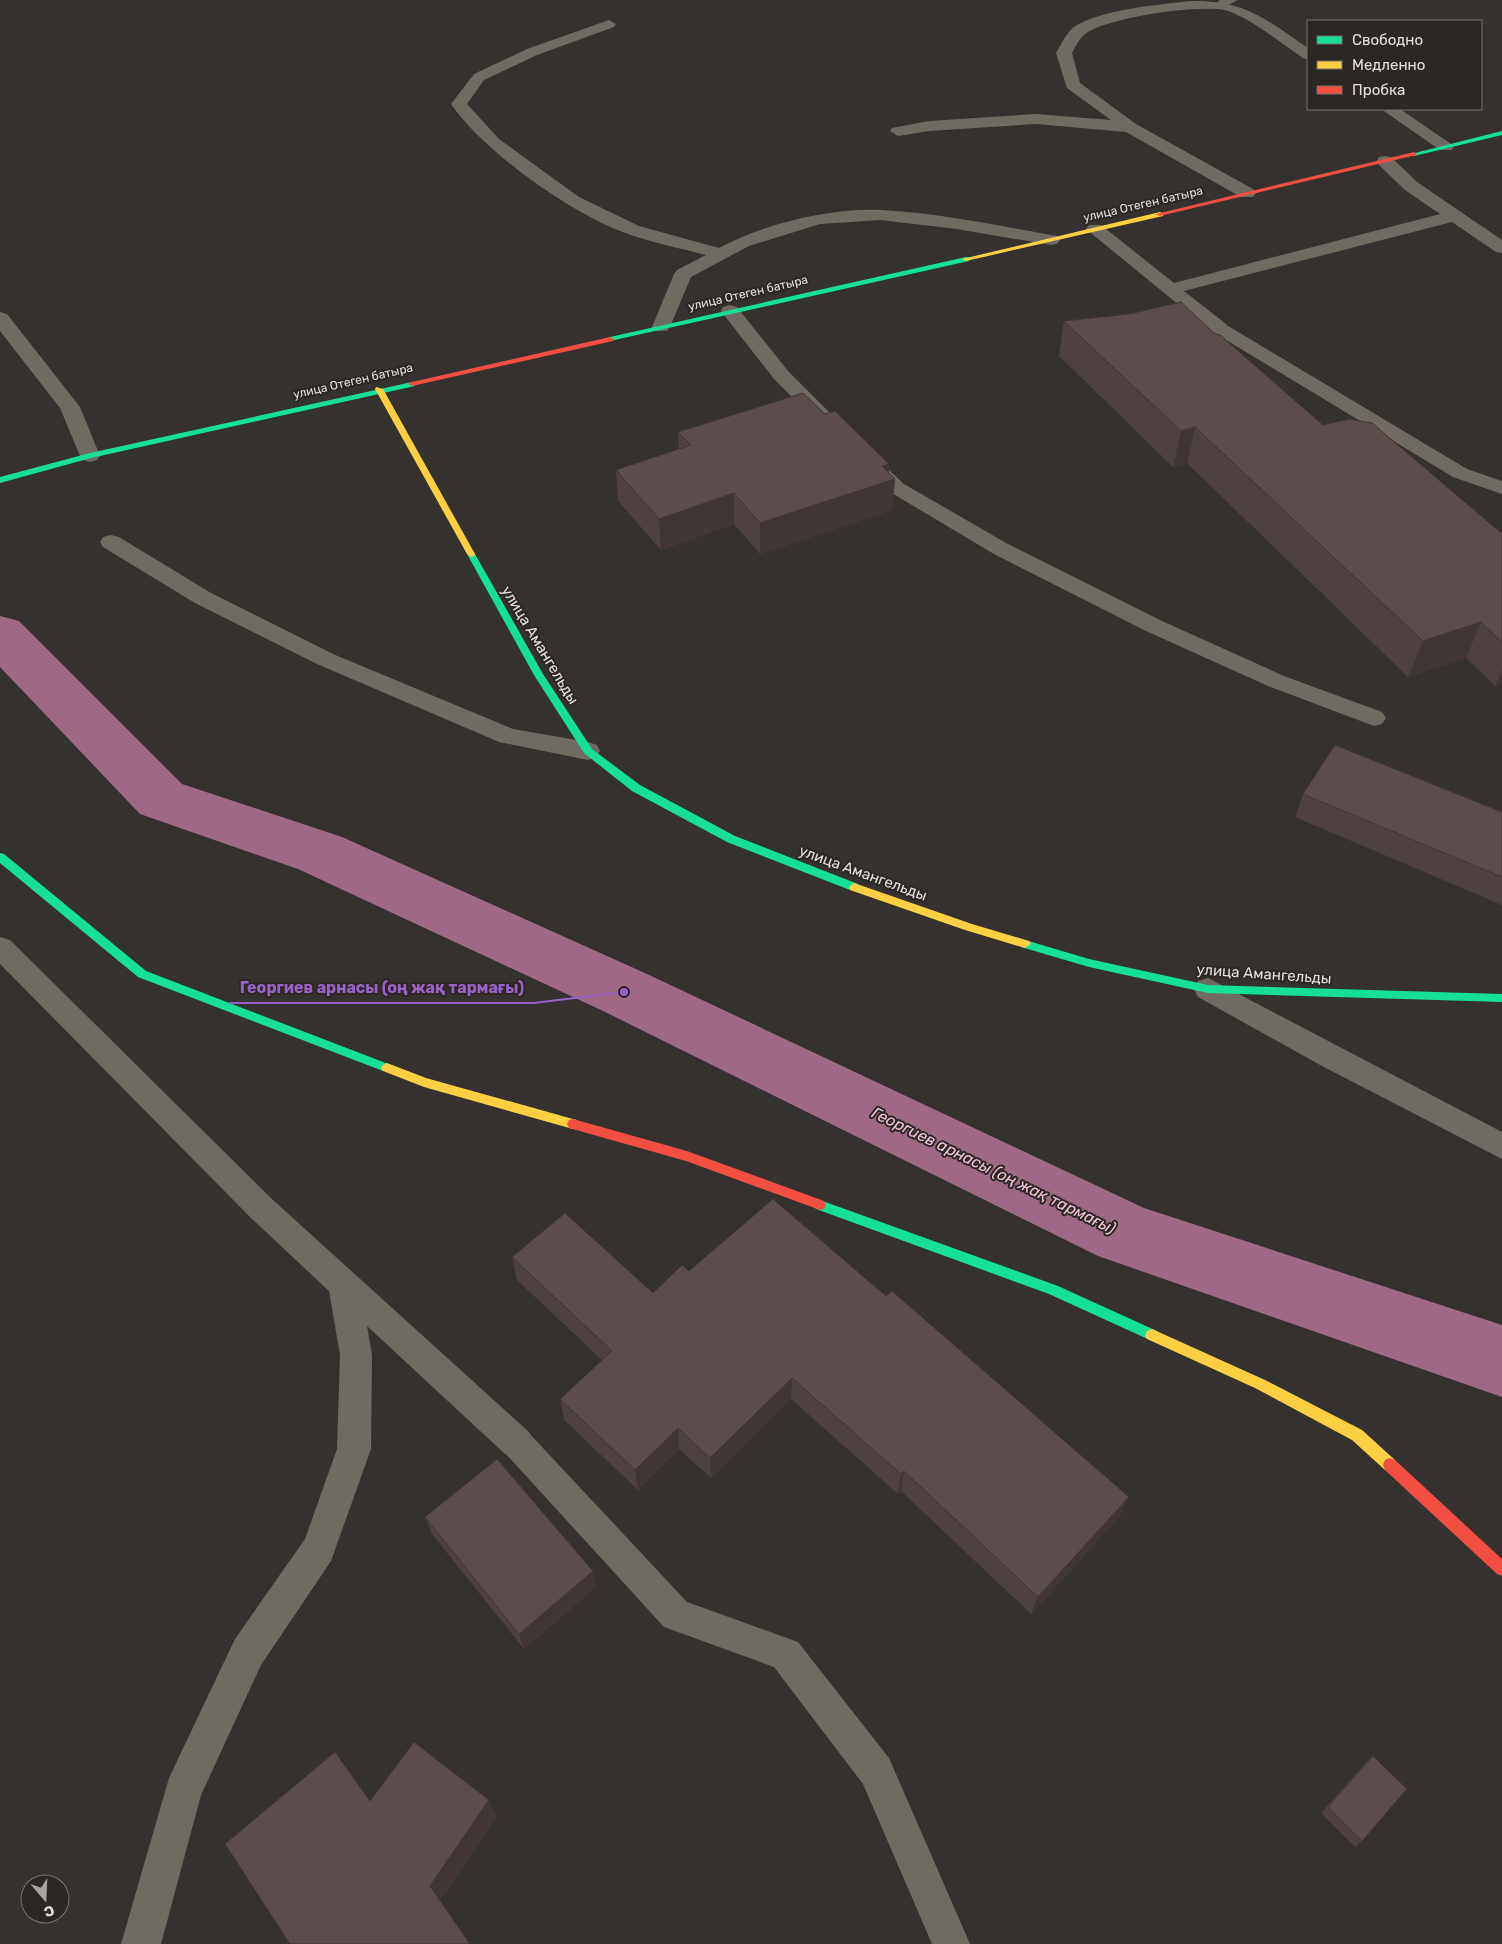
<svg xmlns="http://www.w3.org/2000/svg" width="1502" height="1944" viewBox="0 0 1502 1944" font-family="Rubik,sans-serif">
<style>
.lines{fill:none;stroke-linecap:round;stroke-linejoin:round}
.canal{fill:#9f6985;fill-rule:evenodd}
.lane{fill:#6f6b63;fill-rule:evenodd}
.street{fill:#6f6b63;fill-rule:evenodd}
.fast{fill:#16e098;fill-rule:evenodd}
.slow{fill:#ffcf43;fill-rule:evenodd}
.jam{fill:#f24e42;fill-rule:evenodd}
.wall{fill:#4d4241}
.shaded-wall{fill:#3f3635}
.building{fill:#5a4d4c;stroke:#3f3635}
.labels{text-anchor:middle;stroke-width:4;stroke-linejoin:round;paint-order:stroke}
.far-street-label{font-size:12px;fill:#e3e0de;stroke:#2c2723}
.street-label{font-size:15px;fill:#e3e0de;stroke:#2c2723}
.water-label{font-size:16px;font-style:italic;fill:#f6c2dc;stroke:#2c2723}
.leader{fill:none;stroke:#9a62c8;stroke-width:2}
.callout-dot{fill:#9a62c8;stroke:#2c2723;stroke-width:2}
.callout-label{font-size:16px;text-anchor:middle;font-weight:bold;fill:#9a62c8;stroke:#2c2723;stroke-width:4;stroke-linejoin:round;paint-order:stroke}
</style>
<rect width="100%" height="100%" fill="#34312f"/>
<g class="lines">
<!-- canal -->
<path class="canal" d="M 0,616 L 19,621 L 182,784 L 342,837 L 647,974 L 1144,1208 L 1502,1325 L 1502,1397 L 1098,1256 L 601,1010 L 298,869 L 140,814 L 0,667 Z"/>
<!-- lane -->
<g class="lane">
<path d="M 1220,0 L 1238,0 L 1221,9 L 1214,5 Z"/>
<path d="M 609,20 L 616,24 L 614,27 L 537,55 L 484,80 L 467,104 L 499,139 L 579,197 L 639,226 L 719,248 C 764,224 829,208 881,210 C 938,213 995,225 1051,235 L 1057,236 L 1060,240 L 1057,244 L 1051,245 L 957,229 L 880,220 L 820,224 L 749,246 L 691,277 L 670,327 L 667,331 L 655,331 L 652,327 L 674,274 L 677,270 L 706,255 C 680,248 653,243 628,234 C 573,215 484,152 451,104 L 474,74 L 527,49 Z"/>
<path d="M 1219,323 L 1225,324 L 1467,469 L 1502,481 L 1502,494 L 1453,477 L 1213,332 L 1210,328 L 1213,324 Z"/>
<path d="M 868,455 L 875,457 L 904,484 L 1008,544 L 1162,621 L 1284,676 L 1382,712 L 1386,718 L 1382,724 L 1374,726 L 1268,686 L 1146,631 L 994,554 L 890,492 L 858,461 L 861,457 Z"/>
<path d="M 517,1428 L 528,1432 L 687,1602 L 798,1642 L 889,1758 L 970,1944 L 932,1944 L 863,1784 L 774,1667 L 664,1627 L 506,1454 L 501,1443 L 506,1432 Z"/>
</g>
<!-- street -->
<g class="street">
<path d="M 1192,1 C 1245,0 1267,20 1308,48 L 1308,60 L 1303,58 C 1279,42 1255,21 1228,11 C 1203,3 1105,18 1085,34 C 1079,39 1075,47 1072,53 L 1080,83 L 1136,124 L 1253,189 L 1256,193 L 1253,197 L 1241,197 L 1126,132 L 1036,124 L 929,131 L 898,136 L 890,131 L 892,128 L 929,121 L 1036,114 L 1111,120 L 1067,88 L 1056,53 C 1061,45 1066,33 1074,27 C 1098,10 1162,4 1192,1 Z"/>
<path d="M 1381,109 L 1400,109 L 1454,146 L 1452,150 L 1440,150 Z"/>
<path d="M 1385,156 L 1391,157 L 1417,182 L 1502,240 L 1502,253 L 1496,252 L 1452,222 L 1184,291 L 1226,324 L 1228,328 L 1226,332 L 1212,332 L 1086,229 L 1089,225 L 1101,225 L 1174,283 L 1440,214 L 1405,190 L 1379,165 L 1377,161 L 1379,157 Z"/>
<path d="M 730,305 L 737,307 L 788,371 L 834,417 L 837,421 L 834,425 L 827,427 L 820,425 L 774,379 L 721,311 L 723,307 Z"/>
<path d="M 0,312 L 7,314 L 80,407 L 100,456 L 97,460 L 90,462 L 83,460 L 80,456 L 60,408 L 0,331 Z"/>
<path d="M 111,535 L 119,537 L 211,593 L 333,654 L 513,729 L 588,742 L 597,745 L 600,751 L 597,757 L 588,760 L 499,742 L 317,664 L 195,603 L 103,547 L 100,542 L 103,537 Z"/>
<path d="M 0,937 L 10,940 L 273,1200 L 529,1432 L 534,1443 L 529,1454 L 517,1459 L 505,1454 L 367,1326 L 372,1355 L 371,1449 L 331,1561 L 261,1665 L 201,1795 L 161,1944 L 121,1944 L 169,1778 L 235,1639 L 305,1539 L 337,1449 L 340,1355 L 329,1291 L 251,1218 L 0,964 Z"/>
<path d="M 1208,978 L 1502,1132 L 1502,1159 L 1322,1066 L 1198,997 L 1194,989 L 1198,981 Z"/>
</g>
<!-- fast -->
<g class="fast">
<path d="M 1502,131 L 1502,135 L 1414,156 L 1411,154 Z"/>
<path d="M 966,257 L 969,257 L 969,261 L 610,341 L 606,339 L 610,337 Z"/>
<path d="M 412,382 L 415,382 L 415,386 L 91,458 L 0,483 L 0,477 L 90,453 Z"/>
<path d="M 471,551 L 475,554 L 543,674 L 592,749 L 640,785 L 735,836 L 858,884 L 859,887 L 858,890 L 850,890 L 727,842 L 632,791 L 584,753 L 534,675 L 467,554 Z"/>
<path d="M 0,853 L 4,854 L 146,971 L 391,1065 L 393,1068 L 391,1071 L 383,1071 L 138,977 L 0,863 Z"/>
<path d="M 1025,940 L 1089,959 L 1208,985 L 1502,994 L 1502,1002 L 1208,993 L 1089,967 L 1021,947 L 1019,944 L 1021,941 Z"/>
<path d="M 820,1200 L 1058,1286 L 1157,1331 L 1159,1335 L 1157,1339 L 1152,1341 L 1049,1294 L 816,1209 L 814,1205 L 816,1201 Z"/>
</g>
<!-- slow -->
<g class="slow">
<path d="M 1160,212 L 1164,214 L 1163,216 L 966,261 L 962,259 Z"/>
<path d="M 376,387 L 383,389 L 475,554 L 474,556 L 471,557 L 467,554 L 375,389 Z"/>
<path d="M 854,883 L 972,924 L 1029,941 L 1031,944 L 1025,948 L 965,930 L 850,890 L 849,887 Z"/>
<path d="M 387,1063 L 426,1078 L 573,1119 L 577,1120 L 579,1124 L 577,1128 L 573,1129 L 424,1087 L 383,1071 L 381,1068 L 383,1065 Z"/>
<path d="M 1152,1329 L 1265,1380 L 1362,1430 L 1395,1460 L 1397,1465 L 1395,1470 L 1390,1472 L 1385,1470 L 1352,1440 L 1255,1388 L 1147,1339 L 1145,1335 L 1147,1331 Z"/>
</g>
<!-- jam -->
<g class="jam">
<path d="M 1414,152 L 1417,154 L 1416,155 L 1160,216 L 1156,214 Z"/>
<path d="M 610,337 L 614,339 L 613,341 L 412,386 L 408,384 L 412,382 Z"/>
<path d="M 573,1119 L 687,1151 L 824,1201 L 826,1205 L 824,1209 L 820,1210 L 686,1161 L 569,1128 L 567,1124 L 569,1120 Z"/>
<path d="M 1390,1458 L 1395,1460 L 1502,1559 L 1502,1576 L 1497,1574 L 1385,1470 L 1383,1465 L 1385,1460 Z"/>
</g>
</g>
<!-- wall -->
<g class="wall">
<path d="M 1064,321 L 1215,334 L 1323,425 L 1500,532 L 1502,531 L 1502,684 L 1495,686 L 1466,658 L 1408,677 L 1187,463 L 1173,467 L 1059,356 Z"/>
<path d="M 825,414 L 889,464 L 889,473 L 895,479 L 892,510 L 760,554 L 734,524 L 661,550 L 618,501 L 616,470 L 679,449 L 678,432 Z"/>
<path d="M 1303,794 L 1502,812 L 1502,905 L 1295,817 Z"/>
<path d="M 512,1257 L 653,1293 L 689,1271 L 886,1296 L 1129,1497 L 1120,1516 L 1031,1614 L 901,1491 L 898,1494 L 791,1399 L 711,1478 L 679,1449 L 638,1490 L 564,1420 L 560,1399 L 602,1360 L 517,1280 Z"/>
<path d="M 425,1517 L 596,1587 L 524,1649 L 432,1534 Z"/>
<path d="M 1373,1756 L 1362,1841 L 1355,1847 L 1321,1813 L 1366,1762 Z"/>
</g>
<!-- shaded-wall -->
<g class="shaded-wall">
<path d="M 1195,427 L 1187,463 L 1173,467 L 1181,431 Z"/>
<path d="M 889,464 L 888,481 L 895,479 L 892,510 L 760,554 L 760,523 L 882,466 Z"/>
<path d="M 734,493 L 734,524 L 661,550 L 659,519 Z"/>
<path d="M 1481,622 L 1466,658 L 1408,677 L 1423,641 Z"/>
<path d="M 1502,670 L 1502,684 L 1495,686 Z"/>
<path d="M 792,1378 L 791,1399 L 711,1478 L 710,1458 Z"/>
<path d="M 678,1428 L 679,1449 L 638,1490 L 635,1470 Z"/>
<path d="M 904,1471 L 901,1491 L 898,1494 L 901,1474 Z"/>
<path d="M 1129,1497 L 1120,1516 L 1031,1614 L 1038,1597 Z"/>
<path d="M 593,1571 L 596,1587 L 524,1649 L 519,1634 Z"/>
<path d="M 489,1800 L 497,1816 L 440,1901 L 430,1886 Z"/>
</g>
<!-- building -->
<g class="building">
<path d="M 1181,302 L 1215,334 L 1220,335 L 1323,425 L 1349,419 L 1372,423 L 1500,532 L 1502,531 L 1502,642 L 1481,622 L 1423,641 L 1195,427 L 1181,431 L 1064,321 L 1129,314 Z"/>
<path d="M 803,393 L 825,414 L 835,411 L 889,464 L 882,466 L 895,479 L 760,523 L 734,493 L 659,519 L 616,470 L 691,445 L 678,432 Z"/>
<path d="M 1335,745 L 1502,812 L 1502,877 L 1303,794 Z"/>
<path d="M 773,1199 L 886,1296 L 892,1291 L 1129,1497 L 1038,1597 L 904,1471 L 901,1474 L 792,1378 L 710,1458 L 678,1428 L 635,1470 L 560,1399 L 612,1351 L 512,1257 L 565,1213 L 653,1293 L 682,1265 L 689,1271 Z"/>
<path d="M 497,1459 L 593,1571 L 519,1634 L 425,1517 Z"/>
<path d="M 414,1742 L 489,1800 L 430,1886 L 470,1944 L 290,1944 L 225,1844 L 335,1752 L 370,1801 Z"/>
<path d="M 1373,1756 L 1407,1789 L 1362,1841 L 1328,1807 Z"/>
</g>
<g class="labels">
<!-- far-street labels -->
<g class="far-street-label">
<text transform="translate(1143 204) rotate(-13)" y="4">улица Отеген батыра</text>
<text transform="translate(748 293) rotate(-13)" y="4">улица Отеген батыра</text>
<text transform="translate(353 381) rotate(-13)" y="4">улица Отеген батыра</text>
</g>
<!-- street labels -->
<g class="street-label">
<text transform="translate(540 645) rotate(59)" y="5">улица Амангельды</text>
<text transform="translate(863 873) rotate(20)" y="5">улица Амангельды</text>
<text transform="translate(1264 974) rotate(4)" y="5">улица Амангельды</text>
</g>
<!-- water labels -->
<g class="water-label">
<text transform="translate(994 1170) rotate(26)" y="6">Георгиев арнасы (оң жақ тармағы)</text>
</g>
</g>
<!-- callouts -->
<path class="leader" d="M624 992L534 1003H229"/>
<circle class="callout-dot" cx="624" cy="992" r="5"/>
<g class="callout-label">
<text x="382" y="993">Георгиев арнасы (оң жақ тармағы)</text>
</g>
<!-- legend -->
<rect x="1307" y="20" width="175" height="90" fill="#2c2723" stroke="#75716e"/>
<rect x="1317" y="36" width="25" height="8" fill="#16e098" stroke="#75716e"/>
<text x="1352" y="45" font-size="15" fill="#e3e0de">Свободно</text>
<rect x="1317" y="61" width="25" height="8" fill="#ffcf43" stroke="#75716e"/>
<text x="1352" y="70" font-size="15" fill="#e3e0de">Медленно</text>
<rect x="1317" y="86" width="25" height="8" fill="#f24e42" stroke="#75716e"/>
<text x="1352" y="95" font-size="15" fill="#e3e0de">Пробка</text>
<!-- north arrow -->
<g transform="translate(45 1899) rotate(161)"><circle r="24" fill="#2c2723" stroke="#75716e"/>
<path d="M0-4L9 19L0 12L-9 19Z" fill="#a6a3a1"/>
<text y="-8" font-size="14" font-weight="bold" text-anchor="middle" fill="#e3e0de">С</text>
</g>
</svg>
